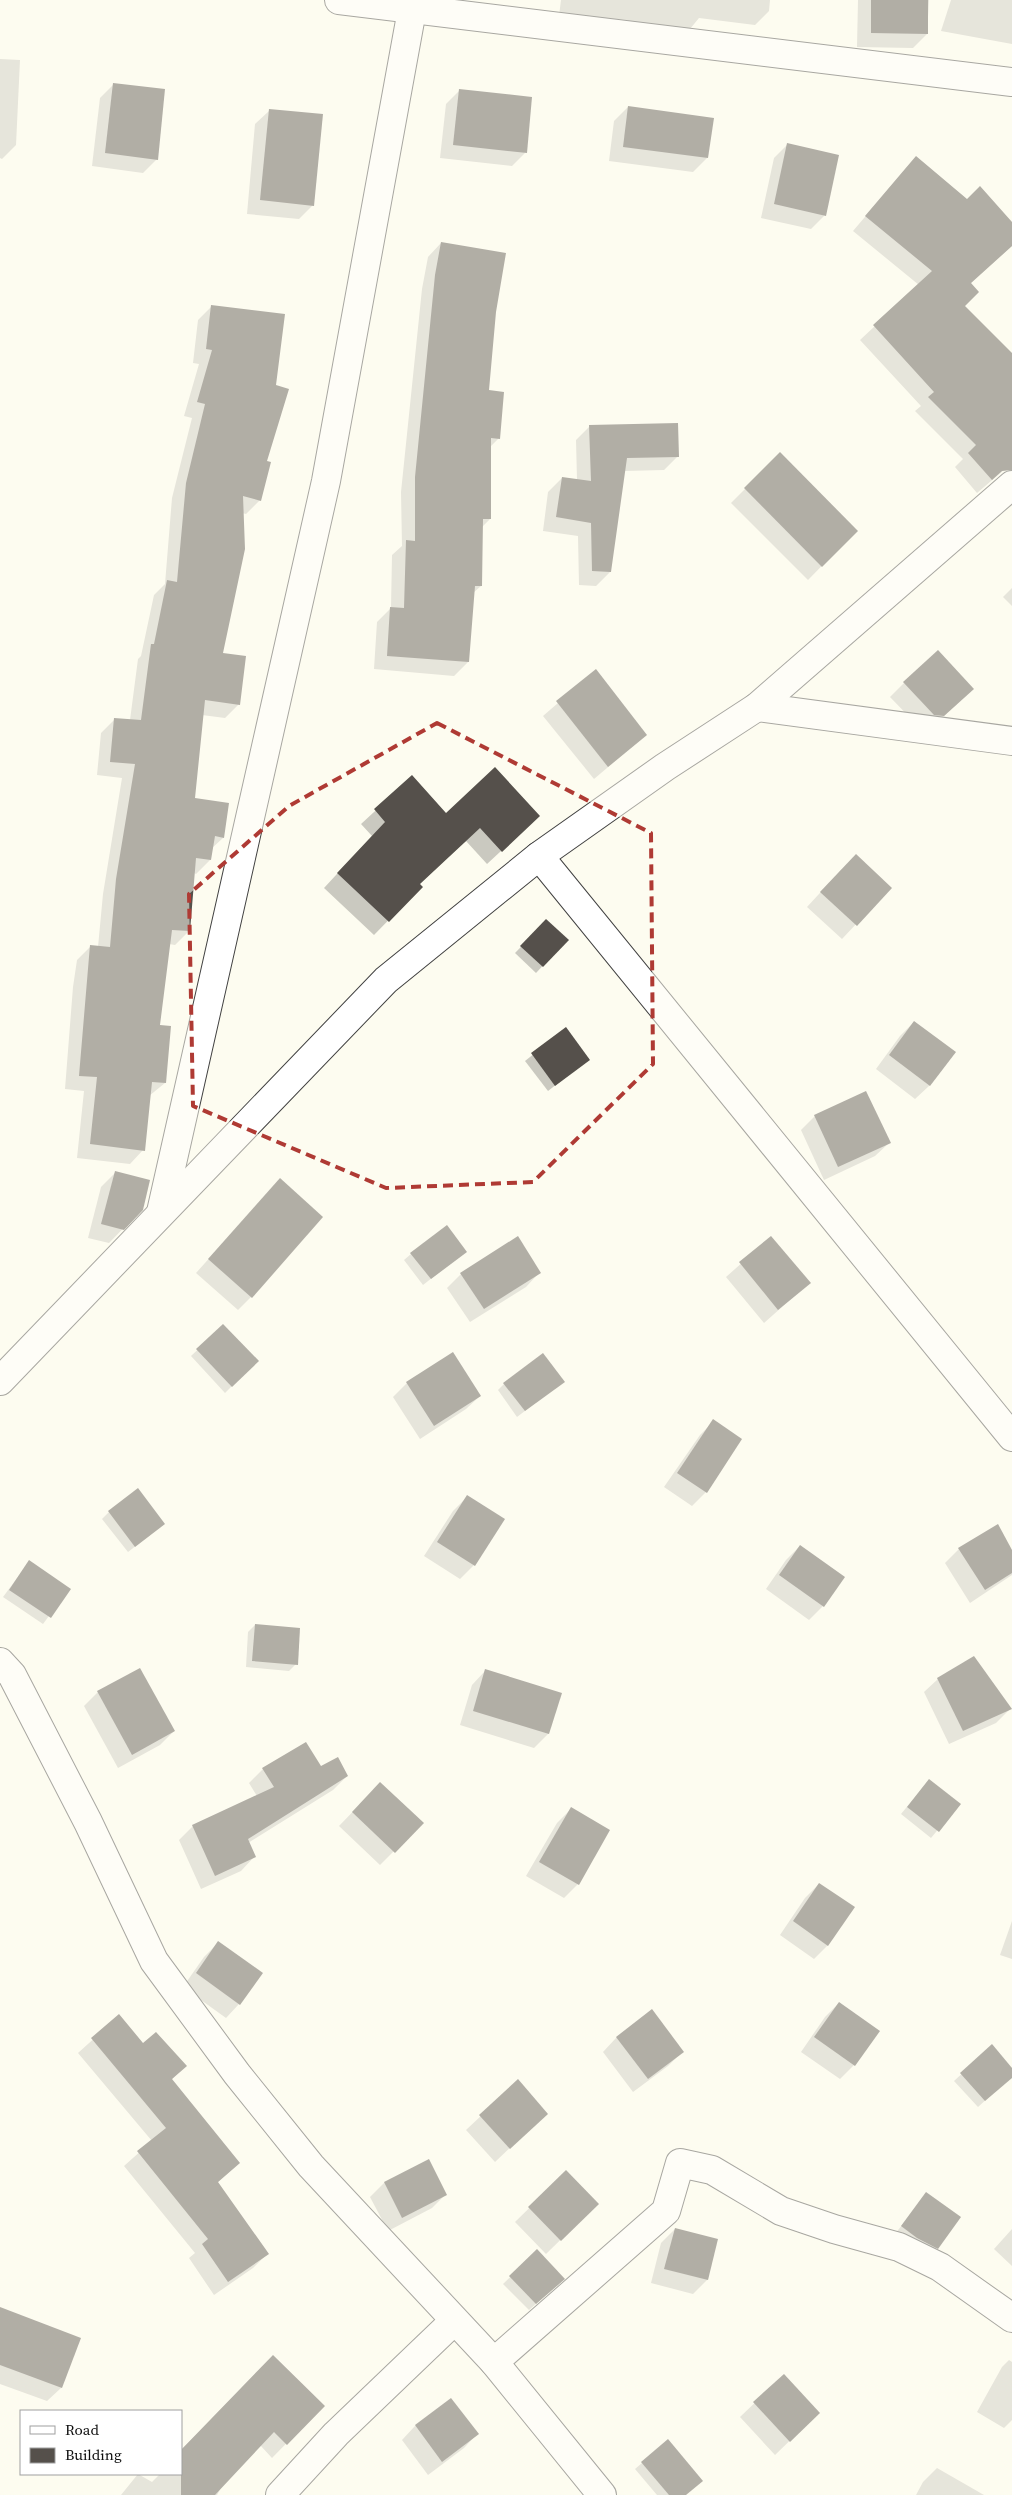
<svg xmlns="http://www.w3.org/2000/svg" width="1012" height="2495" viewBox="0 0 1012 2495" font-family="'Source Serif 4',serif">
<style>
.shadow{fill:#0003}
.building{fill:#55504b}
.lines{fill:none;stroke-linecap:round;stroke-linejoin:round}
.street-casing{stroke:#414141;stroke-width:30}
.street{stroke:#fff;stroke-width:28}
.marked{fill:none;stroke:#af3a34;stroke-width:4;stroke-dasharray:10 6;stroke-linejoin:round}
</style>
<rect width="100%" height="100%" fill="#fdfcf0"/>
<!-- shadow -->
<g class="shadow">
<path d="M 561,0 L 770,0 L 769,11 L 755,25 L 699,18 L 685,35 L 628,32 L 628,20 L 559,16 Z"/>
<path d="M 858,0 L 929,0 L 927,34 L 913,48 L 857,47 Z"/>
<path d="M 951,0 L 1012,0 L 1012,44 L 941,31 Z"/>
<path d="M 0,59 L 20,60 L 16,145 L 2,159 L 0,158 Z"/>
<path d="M 114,84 L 157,159 L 143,173 L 92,166 L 100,98 Z"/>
<path d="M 460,90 L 525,153 L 512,166 L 440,158 L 446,104 Z"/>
<path d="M 628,107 L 707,158 L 693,172 L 609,161 L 614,121 Z"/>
<path d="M 269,111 L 313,205 L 299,219 L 247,214 L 255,124 Z"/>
<path d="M 788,144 L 824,216 L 811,229 L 761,218 L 774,158 Z"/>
<path d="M 916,157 L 967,200 L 1012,224 L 1012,246 L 970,284 L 963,306 L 1012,355 L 1012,463 L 977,493 L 955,467 L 963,459 L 915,411 L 921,406 L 860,340 L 919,285 L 853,231 Z"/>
<path d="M 441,243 L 495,312 L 487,391 L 499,438 L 489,448 L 490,519 L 481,528 L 481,586 L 473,593 L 468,662 L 454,676 L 374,669 L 377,622 L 391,608 L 392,555 L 402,546 L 401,492 L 422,289 L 428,257 Z"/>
<path d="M 212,306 L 265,462 L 260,500 L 246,514 L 242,513 L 222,654 L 239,704 L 225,718 L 202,715 L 194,799 L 223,838 L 211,849 L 210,860 L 196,874 L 194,873 L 189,931 L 175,945 L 169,944 L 158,1026 L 165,1083 L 149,1096 L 143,1150 L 130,1164 L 77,1158 L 84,1091 L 65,1089 L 73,987 L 77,960 L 91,946 L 98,947 L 103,894 L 122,778 L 97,775 L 101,733 L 115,719 L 130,720 L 138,659 L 141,656 L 154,595 L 165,584 L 172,498 L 192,418 L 184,416 L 199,364 L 193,363 L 198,320 Z"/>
<path d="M 590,426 L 678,456 L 664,470 L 624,471 L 610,572 L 596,586 L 579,585 L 578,536 L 543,531 L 548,492 L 562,478 L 577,480 L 576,440 Z"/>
<path d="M 780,454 L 856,531 L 808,580 L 731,503 Z"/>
<path d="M 1012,588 L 1012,606 L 1003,597 Z"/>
<path d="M 595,671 L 646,735 L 594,779 L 543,716 Z"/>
<path d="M 904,683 L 959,702 L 929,730 L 920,728 L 890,697 Z"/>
<path d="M 412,777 L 446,815 L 525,829 L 487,864 L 466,841 L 419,884 L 421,887 L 374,935 L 324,888 L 372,836 L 361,824 Z"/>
<path d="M 842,869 L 890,888 L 842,939 L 807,907 Z"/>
<path d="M 546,921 L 567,940 L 536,973 L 515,953 Z"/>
<path d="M 914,1022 L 954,1053 L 929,1086 L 915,1099 L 876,1069 L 900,1036 Z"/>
<path d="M 565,1029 L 589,1059 L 548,1091 L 525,1061 Z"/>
<path d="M 815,1116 L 889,1143 L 875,1156 L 824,1180 L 801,1130 Z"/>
<path d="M 115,1173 L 141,1210 L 109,1243 L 88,1238 L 101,1187 Z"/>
<path d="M 267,1194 L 251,1297 L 238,1310 L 196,1273 Z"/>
<path d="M 771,1237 L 809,1283 L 764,1323 L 726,1277 Z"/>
<path d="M 465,1252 L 423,1285 L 404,1260 L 411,1254 Z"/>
<path d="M 539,1273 L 526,1287 L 470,1322 L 447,1288 L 461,1274 Z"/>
<path d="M 223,1326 L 257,1361 L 225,1393 L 191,1356 Z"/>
<path d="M 563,1382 L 517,1417 L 498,1390 L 504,1384 Z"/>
<path d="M 407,1383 L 480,1396 L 466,1409 L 420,1439 L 393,1397 Z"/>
<path d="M 714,1421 L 706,1492 L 692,1506 L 664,1487 L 700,1435 Z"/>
<path d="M 467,1497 L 503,1520 L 474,1565 L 460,1579 L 424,1556 L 453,1511 Z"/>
<path d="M 109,1512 L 164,1524 L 128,1552 L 102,1519 Z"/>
<path d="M 800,1546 L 823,1606 L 809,1620 L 766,1589 L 786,1560 Z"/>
<path d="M 959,1549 L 1012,1553 L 1012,1575 L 970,1603 L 945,1563 Z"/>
<path d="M 29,1562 L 69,1589 L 43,1624 L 3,1597 Z"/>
<path d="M 255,1625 L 296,1664 L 289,1671 L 246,1667 L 248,1632 Z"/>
<path d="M 485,1671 L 560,1694 L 548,1734 L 534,1748 L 460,1725 L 472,1685 Z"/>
<path d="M 938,1679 L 1010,1709 L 996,1723 L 949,1744 L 924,1692 Z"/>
<path d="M 98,1692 L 174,1731 L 160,1745 L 118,1768 L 84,1706 Z"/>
<path d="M 305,1744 L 320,1767 L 347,1776 L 333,1790 L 248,1843 L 254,1857 L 241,1871 L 201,1889 L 179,1840 L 193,1826 L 257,1796 L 249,1783 L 263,1769 Z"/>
<path d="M 929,1780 L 959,1804 L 931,1838 L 901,1814 Z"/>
<path d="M 367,1797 L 422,1823 L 380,1865 L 339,1826 Z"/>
<path d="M 571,1809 L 608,1830 L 578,1884 L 564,1898 L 526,1876 L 557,1823 Z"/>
<path d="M 819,1884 L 828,1945 L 814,1959 L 780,1935 L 805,1898 Z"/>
<path d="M 1012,1921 L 1012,1959 L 1000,1955 Z"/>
<path d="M 218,1943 L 239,2004 L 226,2018 L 183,1987 L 204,1957 Z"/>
<path d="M 839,2003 L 854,2065 L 840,2079 L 801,2052 L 825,2017 Z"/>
<path d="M 652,2011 L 682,2052 L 668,2066 L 633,2092 L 603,2052 L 616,2038 Z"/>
<path d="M 119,2016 L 143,2044 L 185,2066 L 171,2080 L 239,2163 L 217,2183 L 267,2254 L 253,2268 L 214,2295 L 189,2258 L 195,2253 L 124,2166 L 152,2141 L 78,2053 Z"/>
<path d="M 992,2046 L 1012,2069 L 1012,2076 L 978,2107 L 954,2081 Z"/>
<path d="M 518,2081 L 532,2127 L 495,2162 L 466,2130 Z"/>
<path d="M 428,2161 L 446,2194 L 432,2208 L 388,2231 L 370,2197 L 384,2183 Z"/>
<path d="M 566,2172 L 597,2204 L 546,2254 L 515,2222 Z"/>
<path d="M 927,2193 L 937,2248 L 930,2255 L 895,2234 Z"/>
<path d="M 675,2229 L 717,2240 L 707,2280 L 693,2294 L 651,2283 L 661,2243 Z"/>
<path d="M 1012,2229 L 1012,2266 L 994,2249 Z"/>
<path d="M 537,2251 L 557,2285 L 529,2310 L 503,2284 Z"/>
<path d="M 0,2308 L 61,2388 L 47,2401 L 0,2384 Z"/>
<path d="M 273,2356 L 323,2406 L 272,2458 L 260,2445 L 222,2486 L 217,2495 L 121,2495 L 138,2474 L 152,2482 L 160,2474 L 181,2474 L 181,2450 Z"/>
<path d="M 1009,2360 L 1012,2362 L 1012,2420 L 1004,2428 L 977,2412 L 1002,2367 Z"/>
<path d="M 784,2375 L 805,2426 L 775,2455 L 740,2417 Z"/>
<path d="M 451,2400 L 477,2434 L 464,2448 L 428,2475 L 402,2440 L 415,2426 Z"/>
<path d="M 642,2463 L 686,2495 L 657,2495 L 635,2469 Z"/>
<path d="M 937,2468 L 984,2495 L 916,2495 L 923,2482 Z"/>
</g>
<!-- building -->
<g class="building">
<path d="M 871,0 L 928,0 L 928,34 L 871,33 Z"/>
<path d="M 113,83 L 165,89 L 158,160 L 105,153 Z"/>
<path d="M 459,89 L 532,97 L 527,153 L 453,145 Z"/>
<path d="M 628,106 L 714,118 L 708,158 L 623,147 Z"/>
<path d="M 269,109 L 323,114 L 314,206 L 260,200 Z"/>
<path d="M 787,143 L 839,155 L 826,216 L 774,204 Z"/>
<path d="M 916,156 L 967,199 L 980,186 L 1012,222 L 1012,246 L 971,283 L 979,292 L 965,306 L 1012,353 L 1012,470 L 1002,471 L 992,480 L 968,453 L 976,445 L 928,397 L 934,392 L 873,325 L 932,271 L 865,216 Z"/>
<path d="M 441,242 L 506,253 L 496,312 L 489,390 L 504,392 L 500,439 L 491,438 L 491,519 L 483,519 L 482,586 L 475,586 L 469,662 L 387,656 L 390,607 L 404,608 L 406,540 L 415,541 L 415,477 L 435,275 Z"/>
<path d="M 211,305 L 285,314 L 276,385 L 289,389 L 267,461 L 271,462 L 261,501 L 243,496 L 245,549 L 223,653 L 246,656 L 240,705 L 205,700 L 195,798 L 229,803 L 224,838 L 215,836 L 211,860 L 196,858 L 190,931 L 172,930 L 160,1025 L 171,1026 L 166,1083 L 152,1082 L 145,1151 L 90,1144 L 97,1077 L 79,1076 L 90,945 L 110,947 L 116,879 L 135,764 L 110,762 L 114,718 L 141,720 L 151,644 L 154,644 L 167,580 L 177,582 L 186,483 L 205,404 L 197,402 L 212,350 L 206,349 Z"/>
<path d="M 678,423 L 679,457 L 627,458 L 611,572 L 592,571 L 591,523 L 556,517 L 562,477 L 591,481 L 589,425 Z"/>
<path d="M 780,452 L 858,531 L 822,567 L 744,488 Z"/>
<path d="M 938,650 L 974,689 L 944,716 L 934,715 L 903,682 Z"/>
<path d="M 596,669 L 647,735 L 608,767 L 556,701 Z"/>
<path d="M 495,767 L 540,816 L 502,852 L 480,828 L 420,884 L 423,887 L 389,922 L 337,873 L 385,822 L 374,809 L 412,775 L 446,813 Z"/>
<path d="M 856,854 L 892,888 L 857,926 L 820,892 Z"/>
<path d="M 546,919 L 569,940 L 543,967 L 520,946 Z"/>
<path d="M 914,1021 L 956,1052 L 930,1086 L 889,1055 Z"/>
<path d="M 566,1027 L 590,1060 L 555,1086 L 531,1053 Z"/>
<path d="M 866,1091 L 891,1143 L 838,1167 L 814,1115 Z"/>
<path d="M 115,1171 L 150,1180 L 143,1210 L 124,1230 L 101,1224 Z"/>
<path d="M 280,1178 L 323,1217 L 252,1298 L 208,1259 Z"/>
<path d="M 447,1225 L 467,1252 L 431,1279 L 410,1253 Z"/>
<path d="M 518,1236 L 541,1273 L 484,1309 L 460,1273 Z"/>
<path d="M 771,1236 L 811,1283 L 778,1310 L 739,1262 Z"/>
<path d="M 223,1324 L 259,1361 L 232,1387 L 196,1349 Z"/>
<path d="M 453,1352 L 481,1396 L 434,1426 L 406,1382 Z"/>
<path d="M 543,1353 L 565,1382 L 525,1411 L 503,1383 Z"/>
<path d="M 713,1419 L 742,1439 L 707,1493 L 677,1473 Z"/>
<path d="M 138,1488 L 165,1524 L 135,1547 L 108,1511 Z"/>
<path d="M 467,1495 L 505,1519 L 475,1566 L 437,1542 Z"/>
<path d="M 998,1524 L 1012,1550 L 1012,1573 L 985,1590 L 958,1548 Z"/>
<path d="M 800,1545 L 845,1577 L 824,1607 L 779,1575 Z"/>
<path d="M 29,1560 L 71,1589 L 51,1618 L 9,1590 Z"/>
<path d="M 255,1624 L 300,1628 L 298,1665 L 252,1661 Z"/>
<path d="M 974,1656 L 1012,1709 L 963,1731 L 937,1678 Z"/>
<path d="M 140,1668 L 175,1731 L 132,1755 L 97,1691 Z"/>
<path d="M 485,1669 L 562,1693 L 549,1734 L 473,1711 Z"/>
<path d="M 306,1742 L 321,1766 L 338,1757 L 348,1776 L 248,1839 L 256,1857 L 215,1876 L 192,1825 L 274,1787 L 262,1768 Z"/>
<path d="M 929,1779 L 961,1804 L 939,1832 L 907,1807 Z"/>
<path d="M 380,1782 L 424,1823 L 395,1853 L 352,1812 Z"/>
<path d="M 571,1807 L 610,1830 L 579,1885 L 539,1862 Z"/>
<path d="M 819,1883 L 855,1907 L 828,1946 L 793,1921 Z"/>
<path d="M 218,1941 L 263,1973 L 240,2005 L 196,1973 Z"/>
<path d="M 839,2002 L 880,2031 L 855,2066 L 814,2037 Z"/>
<path d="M 652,2009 L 684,2052 L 648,2079 L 616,2037 Z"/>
<path d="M 119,2014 L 143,2043 L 156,2032 L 187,2066 L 172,2079 L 240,2163 L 218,2182 L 269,2254 L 228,2282 L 202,2244 L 208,2239 L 137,2151 L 166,2128 L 91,2038 Z"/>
<path d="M 992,2044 L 1012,2068 L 1012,2078 L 985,2101 L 960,2073 Z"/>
<path d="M 518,2079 L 548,2114 L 510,2149 L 479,2115 Z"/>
<path d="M 429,2159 L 447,2195 L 402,2218 L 384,2182 Z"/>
<path d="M 566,2170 L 599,2204 L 561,2241 L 528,2207 Z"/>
<path d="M 926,2192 L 961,2217 L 938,2249 L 917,2238 L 901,2226 Z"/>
<path d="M 675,2228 L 718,2239 L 708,2280 L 664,2269 Z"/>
<path d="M 537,2249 L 565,2279 L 536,2304 L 509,2276 Z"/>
<path d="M 0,2307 L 81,2338 L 62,2388 L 0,2365 Z"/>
<path d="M 273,2355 L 325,2406 L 287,2445 L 274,2432 L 215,2495 L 181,2495 L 181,2450 Z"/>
<path d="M 784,2374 L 820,2413 L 790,2442 L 753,2402 Z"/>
<path d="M 451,2398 L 479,2434 L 442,2462 L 415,2425 Z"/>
<path d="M 668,2439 L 703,2481 L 686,2495 L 669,2495 L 641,2462 Z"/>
</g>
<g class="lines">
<defs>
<g id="street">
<path d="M 339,0 L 1012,82"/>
<path d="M 757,707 L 1012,741"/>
<path d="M 539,856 L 1012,1437"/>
<path d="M 161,1212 L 326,481 L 412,10"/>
<path d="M 0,1381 L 386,980 L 539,856 L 665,767 L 757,707 L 1012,485"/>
<path d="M 0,1662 L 12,1675 L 88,1822 L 154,1961 L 237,2074 L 311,2166 L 494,2362 L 602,2495"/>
<path d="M 494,2362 L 666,2211 L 680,2163 L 712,2170 L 781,2211 L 834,2229 L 899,2247 L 940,2267 L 1012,2318"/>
<path d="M 280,2495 L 336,2434 L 454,2321"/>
</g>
</defs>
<!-- street casing -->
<use href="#street" class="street-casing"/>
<!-- street -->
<use href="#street" class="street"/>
</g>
<!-- marked area -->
<path d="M0 0H1012V2495H0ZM 437,723 L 651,833 L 653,1064 L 533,1182 L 386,1188 L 193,1106 L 189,894 L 289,806 Z" fill="#fdfcf0" fill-opacity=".55" fill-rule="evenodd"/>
<path class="marked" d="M 437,723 L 651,833 L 653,1064 L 533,1182 L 386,1188 L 193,1106 L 189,894 L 289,806 Z"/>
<!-- legend -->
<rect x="20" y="2410" width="162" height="65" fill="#ffffff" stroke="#9f9f9f"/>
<rect x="30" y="2426" width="25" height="8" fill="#ffffff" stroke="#9f9f9f"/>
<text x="65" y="2435" font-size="15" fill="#0e0e0e">Road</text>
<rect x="30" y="2448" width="25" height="15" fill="#55504b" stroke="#9f9f9f"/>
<text x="65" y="2460" font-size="15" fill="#0e0e0e">Building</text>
</svg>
